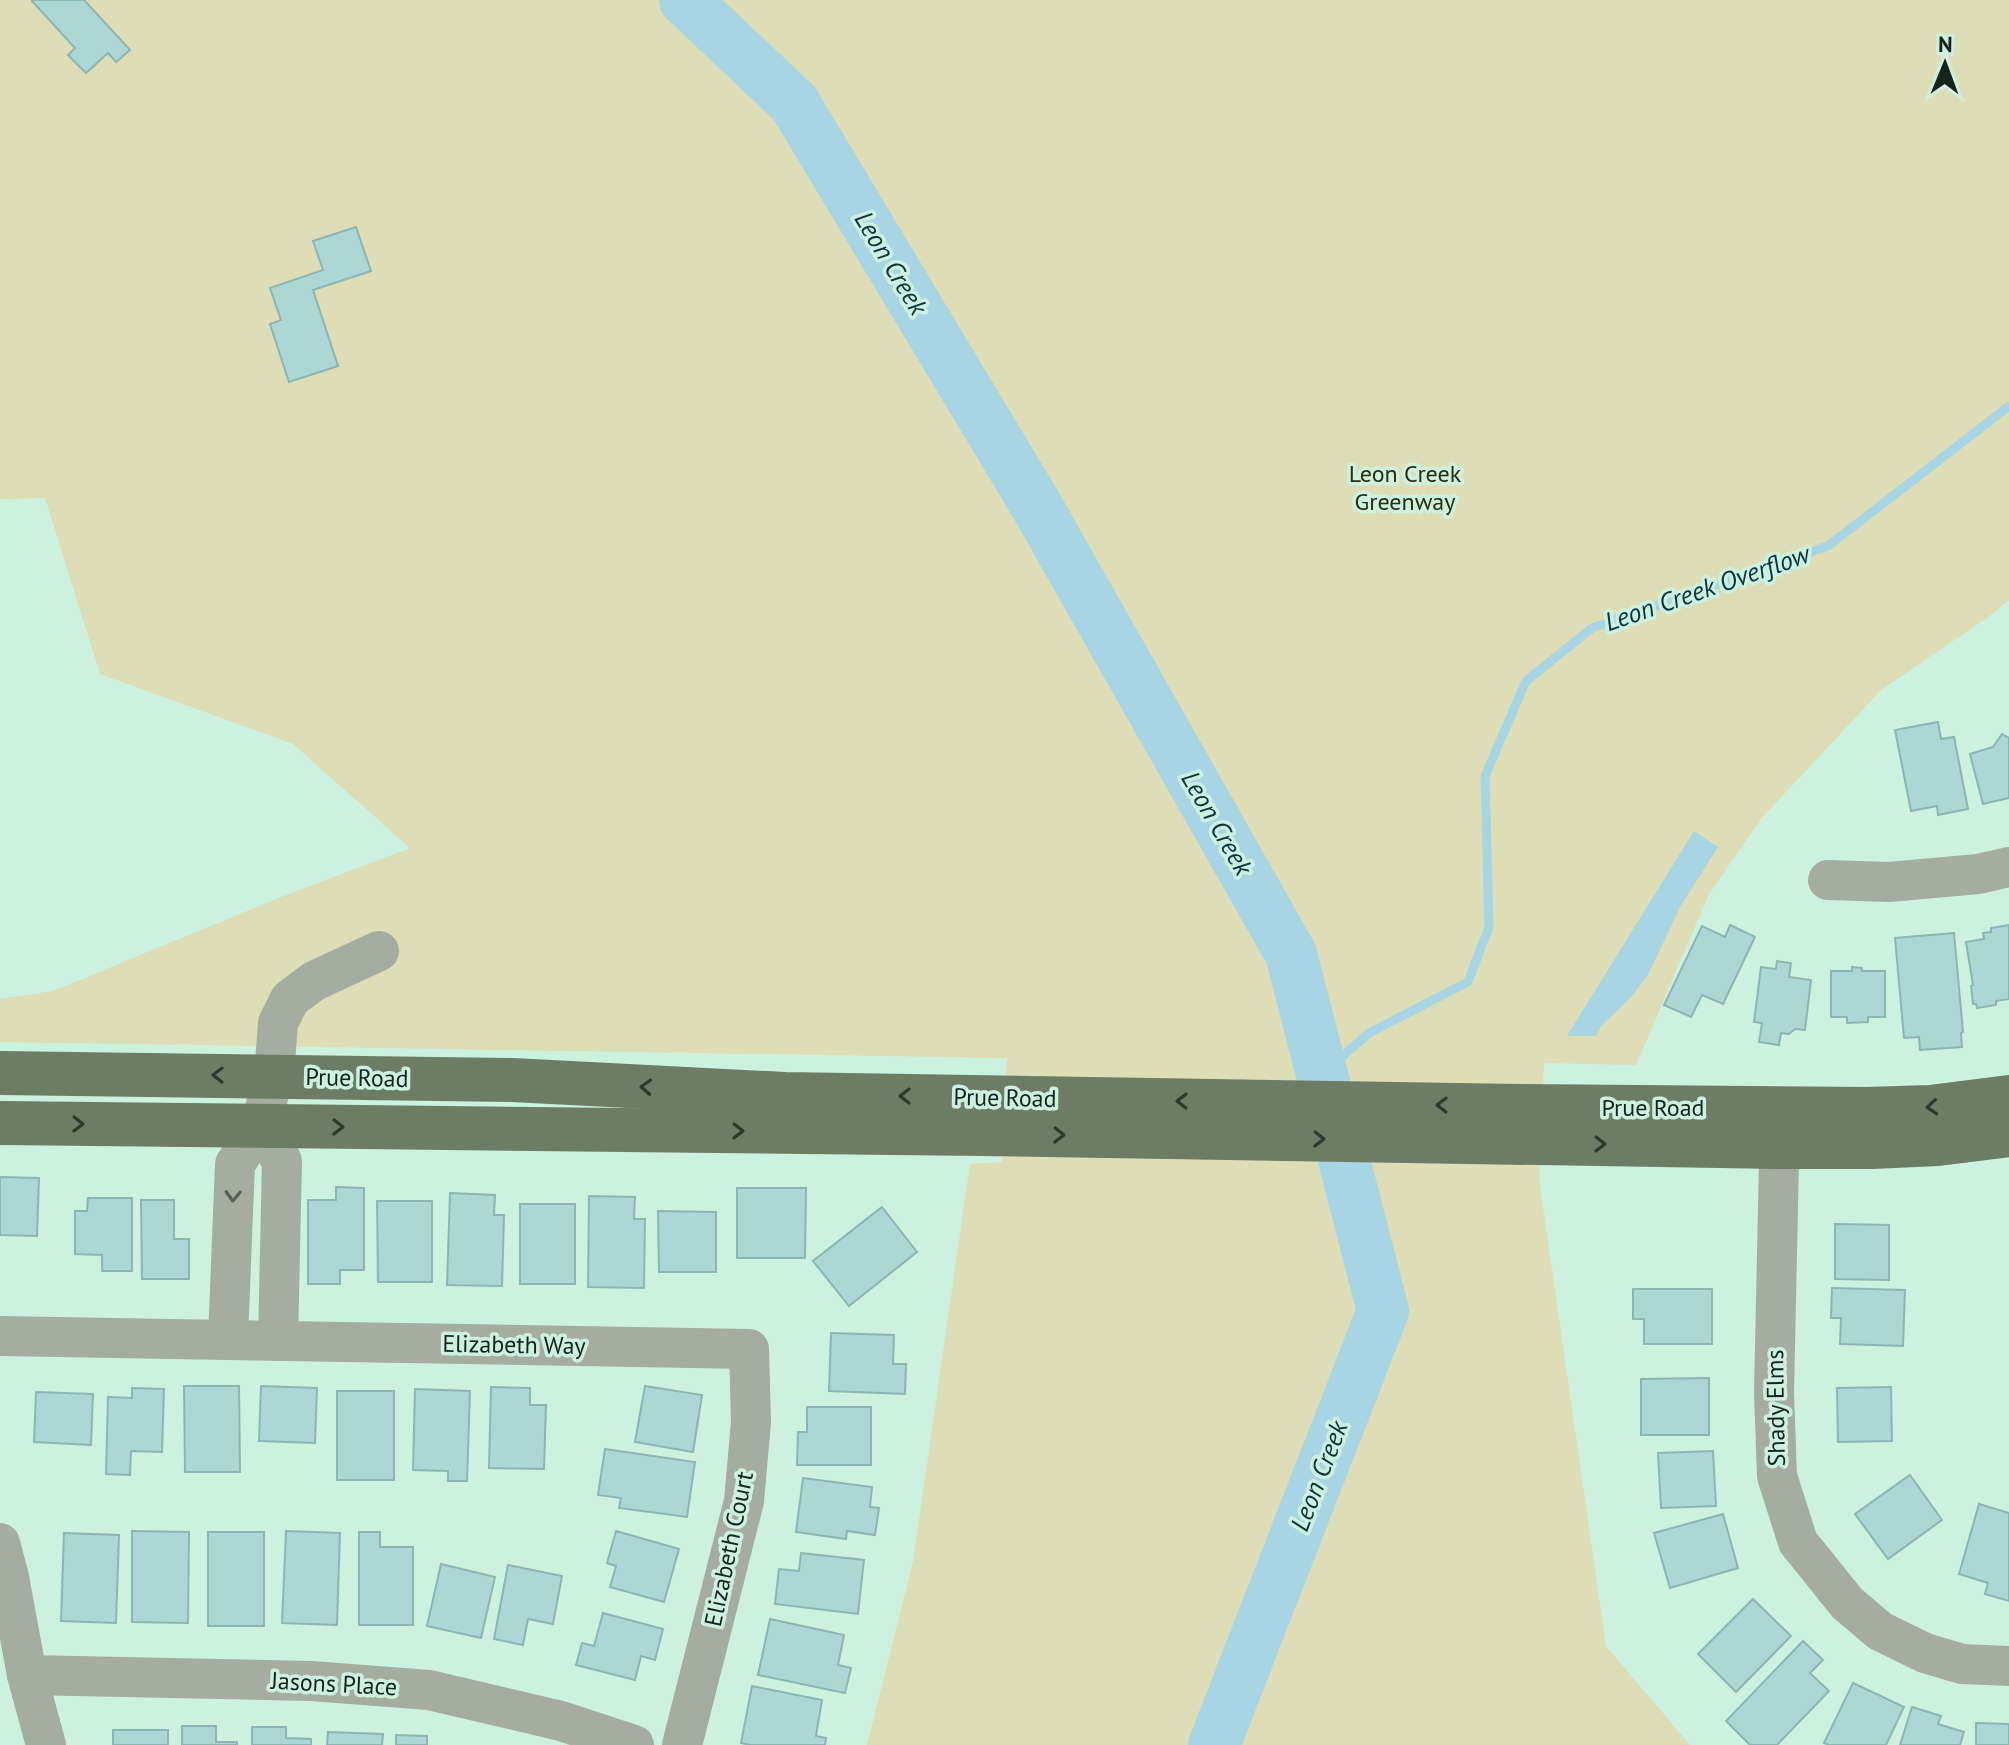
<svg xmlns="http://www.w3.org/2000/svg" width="2009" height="1745" viewBox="0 0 2009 1745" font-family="'PT Sans',sans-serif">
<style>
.green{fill:#ddddb6;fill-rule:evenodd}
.water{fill:#a7d5e4}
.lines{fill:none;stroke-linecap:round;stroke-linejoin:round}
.stream{stroke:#a7d5e4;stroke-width:9}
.river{stroke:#a7d5e4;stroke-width:52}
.building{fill:#acd7d5;stroke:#8bb6b3;stroke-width:2}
.minor{stroke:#a4ada0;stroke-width:40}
.major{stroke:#6d7c65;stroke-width:44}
.oneway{stroke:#2b392f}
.oneway2{stroke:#556158}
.labels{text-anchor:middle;stroke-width:7;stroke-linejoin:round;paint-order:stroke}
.park-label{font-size:24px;fill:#2d2c0b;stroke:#cdf1df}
.street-label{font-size:24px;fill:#15231d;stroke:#cdf1df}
.water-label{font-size:26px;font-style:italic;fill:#093440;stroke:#cdf1df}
</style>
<rect width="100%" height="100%" fill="#cdf1df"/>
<!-- green -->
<path class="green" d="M 0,0 L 33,0 L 32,1 L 75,48 L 68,55 L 86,73 L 108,53 L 116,62 L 130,50 L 84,0 L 2009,0 L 2009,600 L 1987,618 L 1881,690 L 1761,819 L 1709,894 L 1636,1065 L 1544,1063 L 1539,1179 L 1606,1646 L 1690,1745 L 867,1745 L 913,1562 L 970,1164 L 1002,1162 L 1007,1058 L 0,1042 L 0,999 L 53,991 L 281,897 L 410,848 L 293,744 L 100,674 L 45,498 L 0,499 ZM 356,227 L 370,271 L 313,290 L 338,366 L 289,382 L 270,324 L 281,320 L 270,288 L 323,270 L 313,241 Z"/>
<!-- water -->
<path class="water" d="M 1694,831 L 1718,847 L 1680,907 L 1648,975 L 1631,997 L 1601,1026 L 1596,1036 L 1567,1036 Z"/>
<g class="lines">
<!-- stream -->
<path class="stream" d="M 1322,1074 L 1369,1033 L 1468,982 L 1489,927 L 1485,776 L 1526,681 L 1592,628 L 1828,546 L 2009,406"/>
<!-- river -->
<path class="river" d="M 685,0 L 794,103 L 1036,505 L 1291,954 L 1383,1311 L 1214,1745"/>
</g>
<!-- building -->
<g class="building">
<path d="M 33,0 L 84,0 L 130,50 L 116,62 L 108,53 L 86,73 L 68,55 L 75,48 L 32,1 Z"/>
<path d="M 356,227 L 371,271 L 313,290 L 338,366 L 289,382 L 270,324 L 281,320 L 270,288 L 323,270 L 313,241 Z"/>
<path d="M 1938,722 L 1941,739 L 1954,737 L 1968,809 L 1938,815 L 1937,806 L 1911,811 L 1895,730 Z"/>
<path d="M 2002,734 L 2009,738 L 2009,798 L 1983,804 L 1970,754 L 1993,747 Z"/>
<path d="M 1730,925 L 1755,937 L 1723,1004 L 1702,995 L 1691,1017 L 1664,1005 L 1702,926 L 1725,937 Z"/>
<path d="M 2009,925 L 2009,999 L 1996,1001 L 1996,1005 L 1977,1008 L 1976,1004 L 1973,1004 L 1971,986 L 1973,985 L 1966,942 L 1984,939 L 1983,933 L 1991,932 L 1991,928 Z"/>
<path d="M 1954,933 L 1963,1032 L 1961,1033 L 1962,1047 L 1920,1050 L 1919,1037 L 1904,1038 L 1895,938 Z"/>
<path d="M 1777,961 L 1791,963 L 1789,977 L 1811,980 L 1805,1030 L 1795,1029 L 1789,1034 L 1781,1033 L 1779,1045 L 1759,1042 L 1762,1023 L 1754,1022 L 1761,967 L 1776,969 Z"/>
<path d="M 1852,967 L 1862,968 L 1862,971 L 1885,971 L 1885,1017 L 1868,1017 L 1868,1022 L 1847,1023 L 1847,1017 L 1831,1017 L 1831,971 L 1852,971 Z"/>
<path d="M 0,1177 L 39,1178 L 37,1236 L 0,1235 Z"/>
<path d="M 336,1187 L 364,1188 L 364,1270 L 340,1270 L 340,1284 L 308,1284 L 308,1200 L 336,1200 Z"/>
<path d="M 737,1188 L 806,1188 L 805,1258 L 737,1258 Z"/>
<path d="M 450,1193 L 495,1195 L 494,1215 L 504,1215 L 502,1286 L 447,1285 Z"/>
<path d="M 589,1196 L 635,1197 L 634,1219 L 645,1219 L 644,1288 L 588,1287 Z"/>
<path d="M 88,1198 L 132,1198 L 132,1271 L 102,1271 L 102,1255 L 75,1254 L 75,1211 L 87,1211 Z"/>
<path d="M 141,1200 L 174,1200 L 174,1239 L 189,1239 L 189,1279 L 142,1279 Z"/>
<path d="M 377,1201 L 432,1201 L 432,1282 L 378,1282 Z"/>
<rect x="520" y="1204" width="55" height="80"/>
<path d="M 882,1207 L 917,1252 L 849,1306 L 813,1261 Z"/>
<path d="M 658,1211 L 716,1212 L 716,1272 L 659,1272 Z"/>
<path d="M 1835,1224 L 1889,1225 L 1889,1280 L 1835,1279 Z"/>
<path d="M 1832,1288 L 1905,1290 L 1903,1346 L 1840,1344 L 1841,1318 L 1831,1318 Z"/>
<path d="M 1633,1289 L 1712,1289 L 1712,1344 L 1644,1344 L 1644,1319 L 1633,1319 Z"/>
<path d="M 831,1333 L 894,1335 L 893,1364 L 906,1364 L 905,1394 L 829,1391 Z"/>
<path d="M 1709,1378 L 1709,1435 L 1641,1435 L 1641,1379 Z"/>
<path d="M 184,1386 L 239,1386 L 240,1472 L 185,1472 Z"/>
<path d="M 261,1386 L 317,1388 L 315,1443 L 259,1441 Z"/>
<path d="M 645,1386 L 702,1395 L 693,1452 L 635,1442 Z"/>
<path d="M 491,1387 L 530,1388 L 530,1405 L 546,1405 L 544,1469 L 489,1468 Z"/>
<path d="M 1891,1387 L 1892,1441 L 1838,1442 L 1837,1388 Z"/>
<path d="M 132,1388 L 164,1389 L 162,1452 L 131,1451 L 130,1475 L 106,1474 L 108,1397 L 132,1398 Z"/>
<path d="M 415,1389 L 470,1391 L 467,1481 L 448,1481 L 448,1471 L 413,1470 Z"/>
<rect x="337" y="1391" width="57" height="89"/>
<path d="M 36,1392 L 93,1394 L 91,1445 L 34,1442 Z"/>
<path d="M 807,1407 L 871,1407 L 871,1465 L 797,1465 L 798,1432 L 807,1432 Z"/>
<path d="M 605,1449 L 695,1462 L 687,1517 L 619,1508 L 621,1498 L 598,1495 Z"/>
<path d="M 1713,1451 L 1716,1506 L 1661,1508 L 1658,1453 Z"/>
<path d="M 1910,1475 L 1942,1520 L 1888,1559 L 1855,1514 Z"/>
<path d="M 803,1478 L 872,1487 L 870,1507 L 879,1508 L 875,1535 L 847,1531 L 846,1539 L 796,1532 Z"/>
<path d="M 1979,1504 L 2009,1513 L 2009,1601 L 1985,1594 L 1988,1583 L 1959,1574 Z"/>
<path d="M 1723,1514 L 1738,1568 L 1670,1588 L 1654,1533 Z"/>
<path d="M 132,1531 L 189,1532 L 188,1623 L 132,1622 Z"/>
<path d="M 286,1531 L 340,1533 L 337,1625 L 282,1623 Z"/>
<path d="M 616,1531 L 679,1549 L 664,1602 L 610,1587 L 616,1566 L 607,1563 Z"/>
<rect x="208" y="1532" width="56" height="94"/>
<path d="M 359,1532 L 380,1532 L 380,1547 L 413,1547 L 413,1625 L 359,1625 Z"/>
<path d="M 64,1533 L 119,1535 L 116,1623 L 61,1621 Z"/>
<path d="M 801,1553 L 864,1560 L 858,1614 L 775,1604 L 779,1569 L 799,1571 Z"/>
<path d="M 441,1564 L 495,1577 L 481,1638 L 427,1626 Z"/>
<path d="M 508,1565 L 562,1576 L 553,1624 L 528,1619 L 523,1645 L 494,1639 Z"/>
<path d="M 1753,1599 L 1791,1636 L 1736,1692 L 1698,1654 Z"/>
<path d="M 603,1613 L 663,1629 L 655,1660 L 641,1656 L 635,1680 L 576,1665 L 582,1643 L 594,1646 Z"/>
<path d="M 770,1619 L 844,1635 L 838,1665 L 851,1668 L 845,1693 L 758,1675 Z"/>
<path d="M 1803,1641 L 1823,1660 L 1810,1673 L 1829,1691 L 1777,1745 L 1750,1745 L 1726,1721 Z"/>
<path d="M 1853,1683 L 1904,1707 L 1886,1745 L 1829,1745 L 1824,1743 Z"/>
<path d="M 752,1686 L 822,1700 L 816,1736 L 826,1738 L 825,1745 L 750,1745 L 741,1743 Z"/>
<path d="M 1912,1707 L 1941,1716 L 1938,1724 L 1964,1732 L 1960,1745 L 1900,1745 Z"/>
<path d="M 1976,1723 L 2009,1724 L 2009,1745 L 1976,1745 Z"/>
<path d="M 182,1726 L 216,1726 L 216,1742 L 237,1742 L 237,1745 L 182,1745 Z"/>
<path d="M 252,1727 L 286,1727 L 286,1738 L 311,1739 L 311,1745 L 252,1745 Z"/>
<rect x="113" y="1730" width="55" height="15"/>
<path d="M 328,1732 L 383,1734 L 382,1745 L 327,1745 Z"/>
<path d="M 396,1735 L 427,1736 L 427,1745 L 396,1745 Z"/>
</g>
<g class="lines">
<!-- minor -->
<g class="minor">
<path d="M 1828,880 L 1889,882 L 1978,874 L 2009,867"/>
<path d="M 1780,1115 L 1774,1393 L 1777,1476 L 1798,1542 L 1847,1603 L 1880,1631 L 1925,1653 L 1962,1664 L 2009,1666"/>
<path d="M 260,1126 L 282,1161 L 278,1341"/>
<path d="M 0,1336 L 749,1349 L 751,1422 L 744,1501 L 682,1745"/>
<path d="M 228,1339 L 235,1164 L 260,1126 L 274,1076 L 278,1023 L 290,999 L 314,981 L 379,951"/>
<path d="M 0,1543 L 9,1577 L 27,1675 L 46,1745"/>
<path d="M 27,1675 L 311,1681 L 429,1690 L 561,1721 L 634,1745"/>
</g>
<!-- major -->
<g class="major">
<path d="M 0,1073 L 512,1080 L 785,1094 L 1520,1106 L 1866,1109 L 1930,1107 L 2009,1097"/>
<path d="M 0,1123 L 982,1134 L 1779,1147 L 1872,1147 L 1938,1144 L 2009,1135"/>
</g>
</g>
<!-- one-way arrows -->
<defs><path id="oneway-chevron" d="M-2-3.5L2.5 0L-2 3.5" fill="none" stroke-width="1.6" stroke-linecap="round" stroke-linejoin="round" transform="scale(2)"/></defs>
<g class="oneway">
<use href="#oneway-chevron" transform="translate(218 1075) rotate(-179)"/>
<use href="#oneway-chevron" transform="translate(646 1087) rotate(-177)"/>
<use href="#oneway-chevron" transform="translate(905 1096) rotate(-179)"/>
<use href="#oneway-chevron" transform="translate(1182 1101) rotate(-179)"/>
<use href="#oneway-chevron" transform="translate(1442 1105) rotate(-179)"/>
<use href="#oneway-chevron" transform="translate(1932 1107) rotate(175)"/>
<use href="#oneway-chevron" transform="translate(78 1124) rotate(1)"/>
<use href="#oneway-chevron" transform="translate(338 1127) rotate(1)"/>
<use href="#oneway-chevron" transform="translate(738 1131) rotate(1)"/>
<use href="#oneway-chevron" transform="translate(1059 1135) rotate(1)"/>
<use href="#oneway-chevron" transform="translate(1319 1139) rotate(1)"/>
<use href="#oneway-chevron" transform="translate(1600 1144) rotate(1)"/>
</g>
<use class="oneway2" href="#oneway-chevron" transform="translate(233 1196) rotate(92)"/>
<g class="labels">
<!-- park labels -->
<g class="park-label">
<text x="1405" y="482">Leon Creek<tspan x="1405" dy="28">Greenway</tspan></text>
</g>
<!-- street labels -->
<g class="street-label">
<text transform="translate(357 1078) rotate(1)" y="8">Prue Road</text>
<text transform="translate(1005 1098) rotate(1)" y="8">Prue Road</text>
<text x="1653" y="1116">Prue Road</text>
<text transform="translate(514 1345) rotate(1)" y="8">Elizabeth Way</text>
<text transform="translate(1776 1408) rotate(-91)" y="8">Shady Elms</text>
<text transform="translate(729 1549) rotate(-78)" y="8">Elizabeth Court</text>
<text transform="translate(334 1684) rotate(3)" y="8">Jasons Place</text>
</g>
<!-- water labels -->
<g class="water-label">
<text transform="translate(891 263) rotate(59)" y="9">Leon Creek</text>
<text transform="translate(1707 588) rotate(-19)" y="9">Leon Creek Overflow</text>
<text transform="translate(1217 823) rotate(60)" y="9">Leon Creek</text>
<text transform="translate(1319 1476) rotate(-69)" y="9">Leon Creek</text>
</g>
</g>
<!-- north arrow -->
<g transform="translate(1945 64) rotate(1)" stroke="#cdf1df" stroke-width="6" paint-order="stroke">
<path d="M0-6L14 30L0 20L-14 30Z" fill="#15231d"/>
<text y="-12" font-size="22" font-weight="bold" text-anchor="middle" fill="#15231d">N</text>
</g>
</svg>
